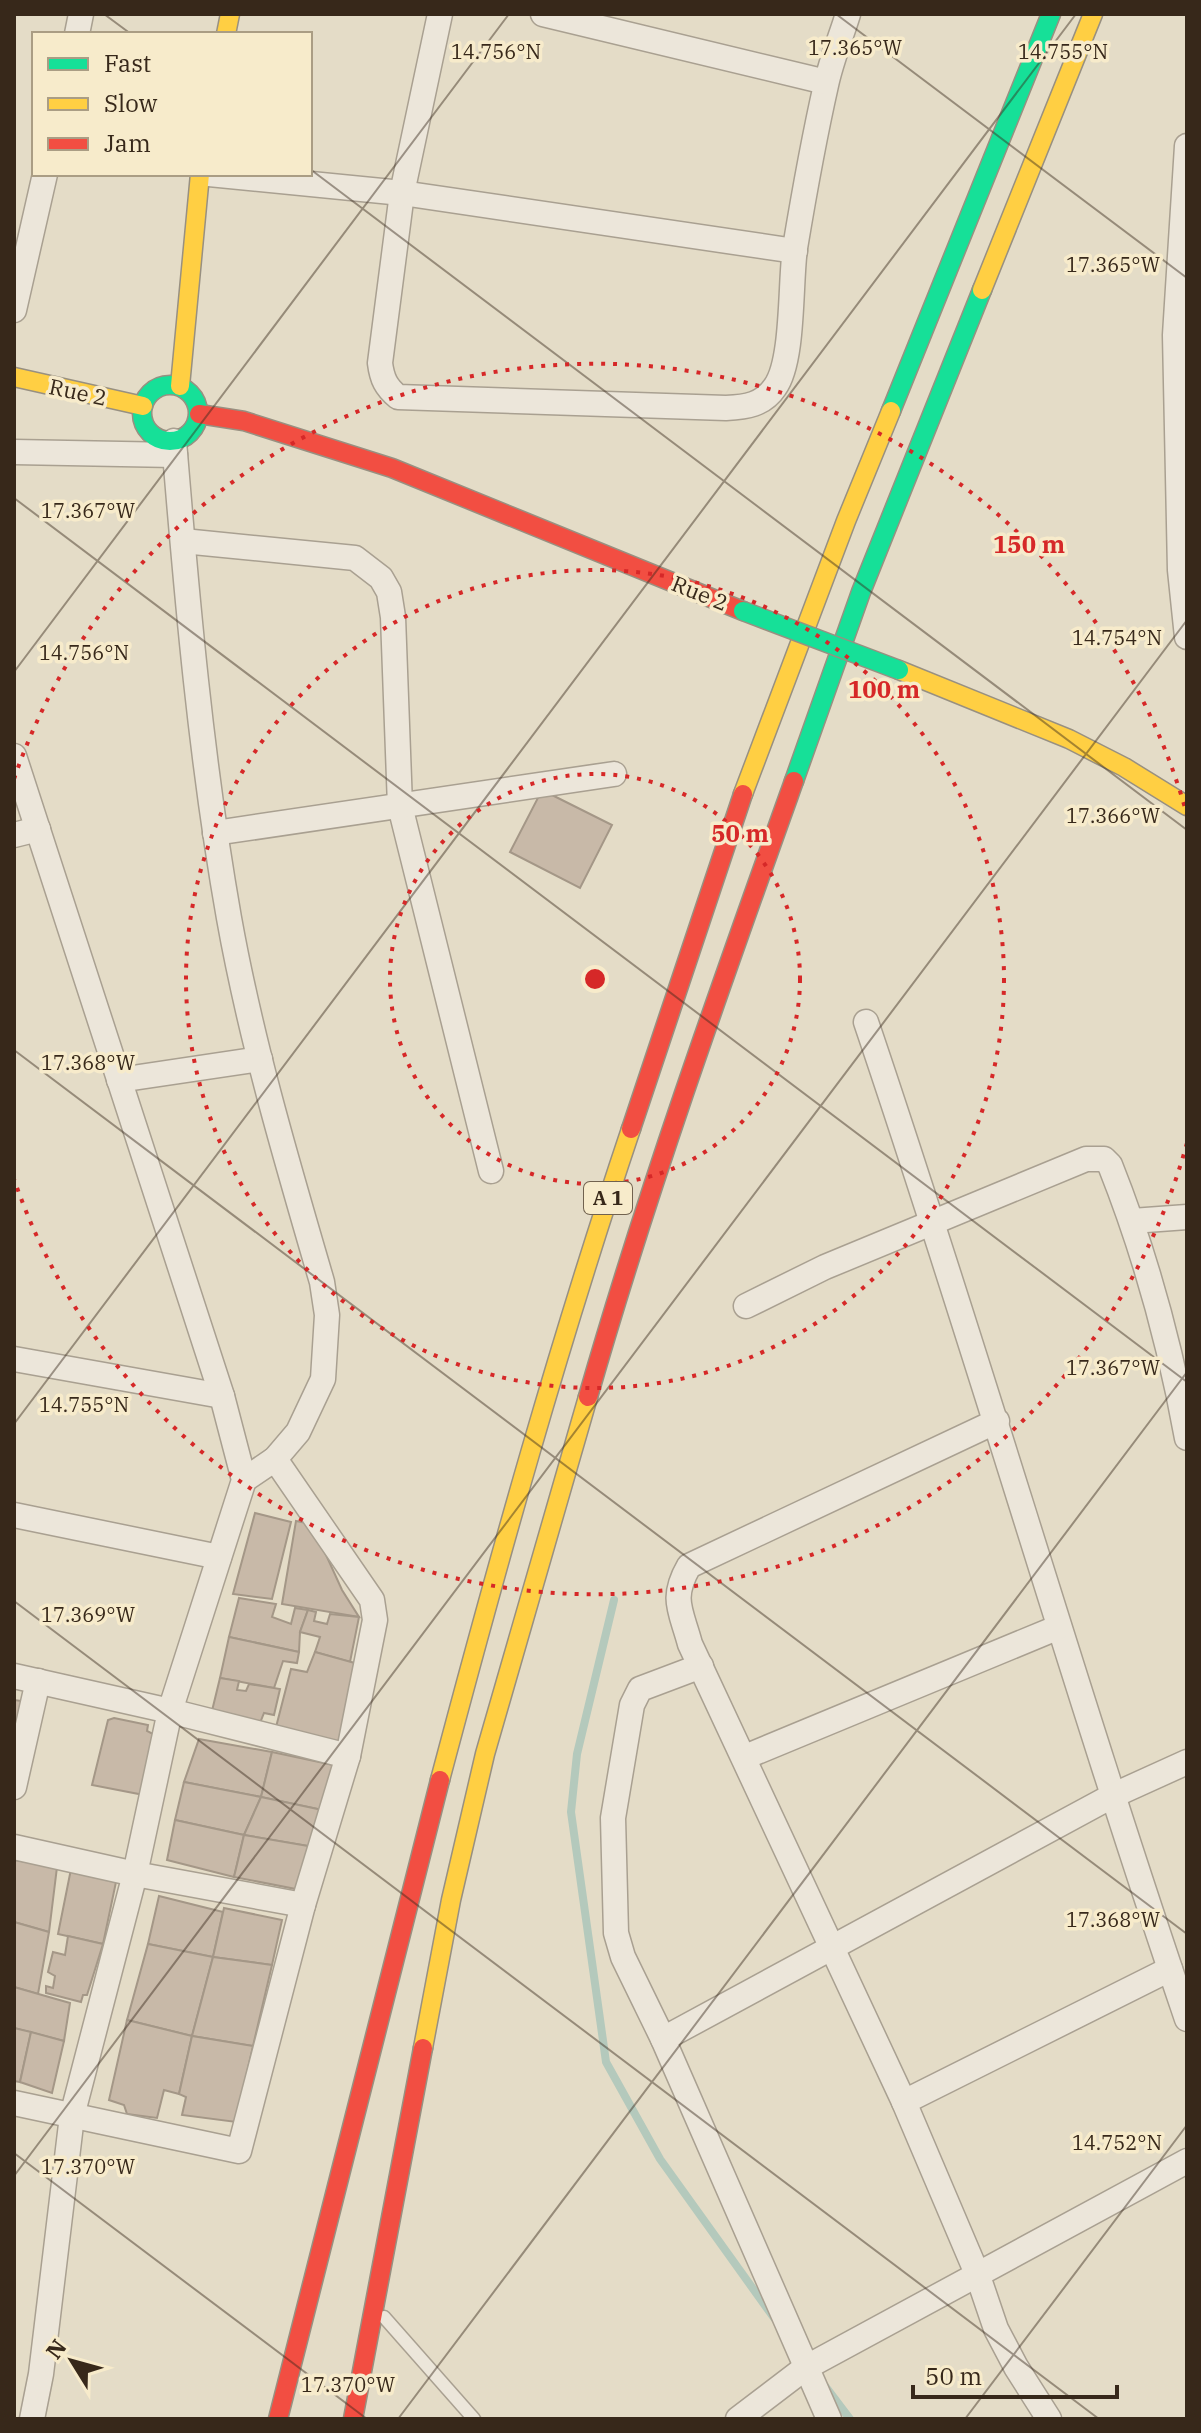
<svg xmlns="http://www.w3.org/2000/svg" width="1201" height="2433" viewBox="0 0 1201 2433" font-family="'IBM Plex Serif',serif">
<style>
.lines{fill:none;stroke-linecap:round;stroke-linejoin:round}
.stream{stroke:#b4c9bc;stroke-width:8}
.building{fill:#c8b9a8;stroke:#a49787;stroke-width:2}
.lane-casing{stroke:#a9a091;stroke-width:15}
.street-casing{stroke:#a9a091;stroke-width:27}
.fast-casing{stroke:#989081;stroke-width:21}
.slow-casing{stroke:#989081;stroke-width:21}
.jam-casing{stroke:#989081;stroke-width:21}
.lane{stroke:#ece6da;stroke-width:12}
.street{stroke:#ece6da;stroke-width:24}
.fast{stroke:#16e098;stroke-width:18}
.slow{stroke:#ffcf43;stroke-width:18}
.jam{stroke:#f24e42;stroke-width:18}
.fast-bridge-casing{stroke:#989081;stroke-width:21;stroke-linecap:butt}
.fast-bridge{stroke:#16e098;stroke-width:18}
.ticks{fill:none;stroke:#37281a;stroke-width:2;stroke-opacity:0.45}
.ring{fill:none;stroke:#d62828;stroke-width:4;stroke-dasharray:4 8}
.labels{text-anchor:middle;stroke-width:7;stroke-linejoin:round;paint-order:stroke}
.shield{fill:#f7ebcb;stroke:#71624f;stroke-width:2}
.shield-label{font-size:20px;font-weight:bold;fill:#37281a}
.street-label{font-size:22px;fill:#37281a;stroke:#f7ebcb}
.ticks-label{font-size:20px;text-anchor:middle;fill:#37281a;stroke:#f7ebcb;stroke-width:7;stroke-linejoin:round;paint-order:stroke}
.centre{fill:#d62828;stroke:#f7ebcb;stroke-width:4}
.ring-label{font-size:24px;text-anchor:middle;font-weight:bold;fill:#d62828;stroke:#f7ebcb;stroke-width:7;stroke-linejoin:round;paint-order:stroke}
</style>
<rect width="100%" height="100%" fill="#e4dcc7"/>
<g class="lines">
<!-- stream -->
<g class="stream">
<path d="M 614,1600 L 577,1754 L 571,1812 L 606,2062 L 660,2159 L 774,2318"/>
<path d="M 825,2386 L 850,2419"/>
</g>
</g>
<!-- building -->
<g class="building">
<path d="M 542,790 L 612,825 L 580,888 L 510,852 Z"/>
<path d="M 255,1513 L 291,1522 L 272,1599 L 233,1594 Z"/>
<path d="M 296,1521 L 312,1524 L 342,1590 L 359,1617 L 282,1604 Z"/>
<path d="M 239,1598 L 276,1604 L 272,1617 L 291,1624 L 295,1608 L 308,1610 L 300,1632 L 299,1652 L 229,1637 Z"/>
<path d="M 308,1610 L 316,1612 L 314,1621 L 327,1624 L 330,1614 L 359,1617 L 350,1662 L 315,1652 L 320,1637 L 300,1632 Z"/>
<path d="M 229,1637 L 299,1652 L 297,1663 L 283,1661 L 274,1688 L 220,1678 Z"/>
<path d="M 315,1652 L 362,1665 L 341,1744 L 275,1731 L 291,1669 L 307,1672 Z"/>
<path d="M 220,1678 L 239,1681 L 237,1690 L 246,1691 L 249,1684 L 280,1689 L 274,1715 L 264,1713 L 260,1723 L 211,1715 Z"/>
<path d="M 14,1700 L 22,1701 L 14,1750 Z"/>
<path d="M 114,1718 L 148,1725 L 147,1731 L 155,1735 L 144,1795 L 92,1785 L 108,1720 Z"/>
<path d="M 199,1739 L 272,1752 L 261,1797 L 184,1782 Z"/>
<path d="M 272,1752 L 338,1766 L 327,1811 L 261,1797 Z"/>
<path d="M 184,1782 L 261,1797 L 244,1835 L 175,1820 Z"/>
<path d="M 261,1797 L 327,1811 L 314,1847 L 244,1835 Z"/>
<path d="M 175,1820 L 244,1835 L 234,1877 L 167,1860 Z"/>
<path d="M 244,1835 L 314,1847 L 301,1890 L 234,1877 Z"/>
<path d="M 15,1860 L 57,1867 L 49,1932 L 14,1922 Z"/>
<path d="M 71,1869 L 116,1882 L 103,1944 L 58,1934 Z"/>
<path d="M 159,1896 L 223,1912 L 213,1957 L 148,1944 Z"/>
<path d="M 224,1908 L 282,1920 L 272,1965 L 213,1957 Z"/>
<path d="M 14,1922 L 49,1932 L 38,1994 L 14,1987 Z"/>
<path d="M 68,1936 L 103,1944 L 87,1995 L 83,1995 L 81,2002 L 46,1993 L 46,1986 L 53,1988 L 55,1976 L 48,1972 L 53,1952 L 65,1955 Z"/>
<path d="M 148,1944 L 213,1957 L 192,2036 L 127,2020 Z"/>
<path d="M 213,1957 L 272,1965 L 253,2046 L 192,2036 Z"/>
<path d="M 14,1987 L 70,2003 L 64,2041 L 14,2028 Z"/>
<path d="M 127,2020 L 192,2036 L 179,2094 L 164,2090 L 157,2118 L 127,2114 L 124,2105 L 109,2100 Z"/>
<path d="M 14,2028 L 31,2032 L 20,2082 L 14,2081 Z"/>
<path d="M 31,2032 L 64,2041 L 52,2093 L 20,2082 Z"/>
<path d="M 192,2036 L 253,2046 L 236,2122 L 182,2115 L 186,2097 L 179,2094 Z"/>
</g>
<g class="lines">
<defs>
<path id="lane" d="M 384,2317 L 474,2419"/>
<g id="street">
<path d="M 440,14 L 402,193 L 380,363 C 382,379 386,387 398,397 L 726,408 C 746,407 763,405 775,387 C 794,361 790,282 795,248 C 804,194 814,138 826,85 C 831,61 841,37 848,14"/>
<path d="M 543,14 L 826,82"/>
<path d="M 77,34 L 81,14"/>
<path d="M 1187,146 L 1175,335 L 1180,570 L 1187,637"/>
<path d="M 209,174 L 402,193 L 795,251"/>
<path d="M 14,310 L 45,174"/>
<path d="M 174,441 C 187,600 201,760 229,918 C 251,1041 287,1162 322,1282 L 327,1315 L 323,1379 L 298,1432 L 275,1459 L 244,1480"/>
<path d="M 14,452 L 175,455"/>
<path d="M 183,541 L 355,558 L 381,578 L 389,592 L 393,617 L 400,806 L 491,1171"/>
<path d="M 14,756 L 222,1396 L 244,1480 L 170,1711 L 135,1874 L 72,2116 L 41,2374 L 32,2419"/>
<path d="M 215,833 L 614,774"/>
<path d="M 14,835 L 38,829"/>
<path d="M 866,1022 C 978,1352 1074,1688 1187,2019"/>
<path d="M 119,1080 L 260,1059"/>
<path d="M 1132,1221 L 1187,1217"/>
<path d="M 746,1306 L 825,1267 L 1086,1159 L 1104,1159 L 1110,1165 C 1145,1253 1170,1344 1187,1438"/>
<path d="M 14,1359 L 222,1396"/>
<path d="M 997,1421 L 689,1566 C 670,1599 681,1610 690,1644 L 904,2102 L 978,2276 L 996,2329 L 1016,2367 L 1049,2419"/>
<path d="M 14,1515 L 219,1557"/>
<path d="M 701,1666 L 640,1689 L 632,1705 L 613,1818 L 616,1933 L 623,1957 L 663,2039 L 829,2419"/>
<path d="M 14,1676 L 170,1711 L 348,1756"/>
<path d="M 745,1757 L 1059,1627"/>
<path d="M 14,1787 L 38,1681"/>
<path d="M 14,1847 L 135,1874 L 303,1905"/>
<path d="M 663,2039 L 1112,1796 L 1187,1762"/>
<path d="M 904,2102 L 1170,1969"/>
<path d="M 14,2103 L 239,2151 L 303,1905 L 348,1756 L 375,1620 L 372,1600 L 275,1459"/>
<path d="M 738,2419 L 805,2368 L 1187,2161"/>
</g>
<g id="fast">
<circle cx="170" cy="413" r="28"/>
<path d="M 891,411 L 1051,14"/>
<path d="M 794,781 L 861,592 L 982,290"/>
</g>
<g id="slow">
<path d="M 226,34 L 230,14"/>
<path d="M 982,290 L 1093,14"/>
<path d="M 14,377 L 143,406"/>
<path d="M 180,386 L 200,174"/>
<path d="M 899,670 L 1069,739 L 1124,767 L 1187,806"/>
<path d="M 743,794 L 846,521 L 891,411"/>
<path d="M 440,1780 C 498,1561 559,1343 631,1129"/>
<path d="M 423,2048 L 451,1900 L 485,1754 L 588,1397"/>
</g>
<g id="jam">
<path d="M 199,414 L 244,421 L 392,468 L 743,611"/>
<path d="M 631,1129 L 743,794"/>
<path d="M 588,1397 C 648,1188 721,985 794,781"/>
<path d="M 278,2419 L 440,1780"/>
<path d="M 353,2419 L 423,2048"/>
</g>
</defs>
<!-- lane casing -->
<use href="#lane" class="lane-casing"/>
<!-- street casing -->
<use href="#street" class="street-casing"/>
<!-- fast casing -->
<use href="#fast" class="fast-casing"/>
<!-- slow casing -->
<use href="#slow" class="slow-casing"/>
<!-- jam casing -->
<use href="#jam" class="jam-casing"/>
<!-- lane -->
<use href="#lane" class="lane"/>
<!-- street -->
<use href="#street" class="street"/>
<!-- fast -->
<use href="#fast" class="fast"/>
<!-- slow -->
<use href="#slow" class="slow"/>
<!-- jam -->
<use href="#jam" class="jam"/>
<defs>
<path id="fast-bridge" d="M 743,611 L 899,670"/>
</defs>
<!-- fast-bridge casing -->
<use href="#fast-bridge" class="fast-bridge-casing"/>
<!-- fast-bridge -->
<use href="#fast-bridge" class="fast-bridge"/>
</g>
<!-- ticks -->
<path class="ticks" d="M 104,14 L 131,34M 836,14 L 1187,278M 310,169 L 1187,830M 14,498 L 1187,1382M 14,672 L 509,14M 14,1050 L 1187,1934M 14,1424 L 1076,14M 14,1601 L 1099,2419M 14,2153 L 367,2419M 14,2176 L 1187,620M 398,2419 L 1187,1372M 965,2419 L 1187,2125"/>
<!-- distance rings -->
<g class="ring">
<circle cx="595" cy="979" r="205"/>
<circle cx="595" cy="979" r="409"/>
<path d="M1187 1143A614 614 0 0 1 14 1179M14 779A614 614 0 0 1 1187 815"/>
</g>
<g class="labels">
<!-- shield labels -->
<rect class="shield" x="584" y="1182" width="48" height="32" rx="6"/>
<g class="shield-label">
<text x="608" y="1205">A 1</text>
</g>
<!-- street labels -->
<g class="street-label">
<text transform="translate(78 392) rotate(12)" y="8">Rue 2</text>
<text transform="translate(700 593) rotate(22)" y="8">Rue 2</text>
</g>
</g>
<g class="ticks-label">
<text x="855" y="55">17.365°W</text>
<text x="496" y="59">14.756°N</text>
<text x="1063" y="59">14.755°N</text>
<text x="1113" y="272">17.365°W</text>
<text x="88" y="518">17.367°W</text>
<text x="1117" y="645">14.754°N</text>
<text x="84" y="660">14.756°N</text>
<text x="1113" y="823">17.366°W</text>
<text x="88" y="1070">17.368°W</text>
<text x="1113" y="1375">17.367°W</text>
<text x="84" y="1412">14.755°N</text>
<text x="88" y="1622">17.369°W</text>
<text x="1113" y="1927">17.368°W</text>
<text x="1117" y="2150">14.752°N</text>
<text x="88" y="2174">17.370°W</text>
<text x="348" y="2392">17.370°W</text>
</g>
<circle cx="595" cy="979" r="12" class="centre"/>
<g class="ring-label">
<text x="1029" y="553">150 m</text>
<text x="884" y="698">100 m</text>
<text x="740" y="842">50 m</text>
</g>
<!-- border -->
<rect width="1201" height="2433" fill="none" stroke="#37281a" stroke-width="32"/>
<!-- legend -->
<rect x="32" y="32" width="280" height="144" fill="#f7ebcb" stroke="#aa9d84" stroke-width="2"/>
<rect x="48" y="58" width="40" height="12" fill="#16e098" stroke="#aa9d84" stroke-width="2"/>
<text x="104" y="72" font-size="24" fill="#37281a">Fast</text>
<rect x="48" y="98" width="40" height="12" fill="#ffcf43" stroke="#aa9d84" stroke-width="2"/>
<text x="104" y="112" font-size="24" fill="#37281a">Slow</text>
<rect x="48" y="138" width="40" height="12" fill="#f24e42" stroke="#aa9d84" stroke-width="2"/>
<text x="104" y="152" font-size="24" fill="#37281a">Jam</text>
<!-- north arrow -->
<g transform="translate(72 2361) rotate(307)" stroke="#f7ebcb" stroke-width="6" paint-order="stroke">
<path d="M0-6L14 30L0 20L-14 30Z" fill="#37281a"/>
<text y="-12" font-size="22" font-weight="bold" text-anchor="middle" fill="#37281a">N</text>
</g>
<!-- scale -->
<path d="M913 2385v12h204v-12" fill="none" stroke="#37281a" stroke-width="4"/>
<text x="925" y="2385" font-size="24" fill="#37281a" stroke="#f7ebcb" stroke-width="6" paint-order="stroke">50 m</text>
</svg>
